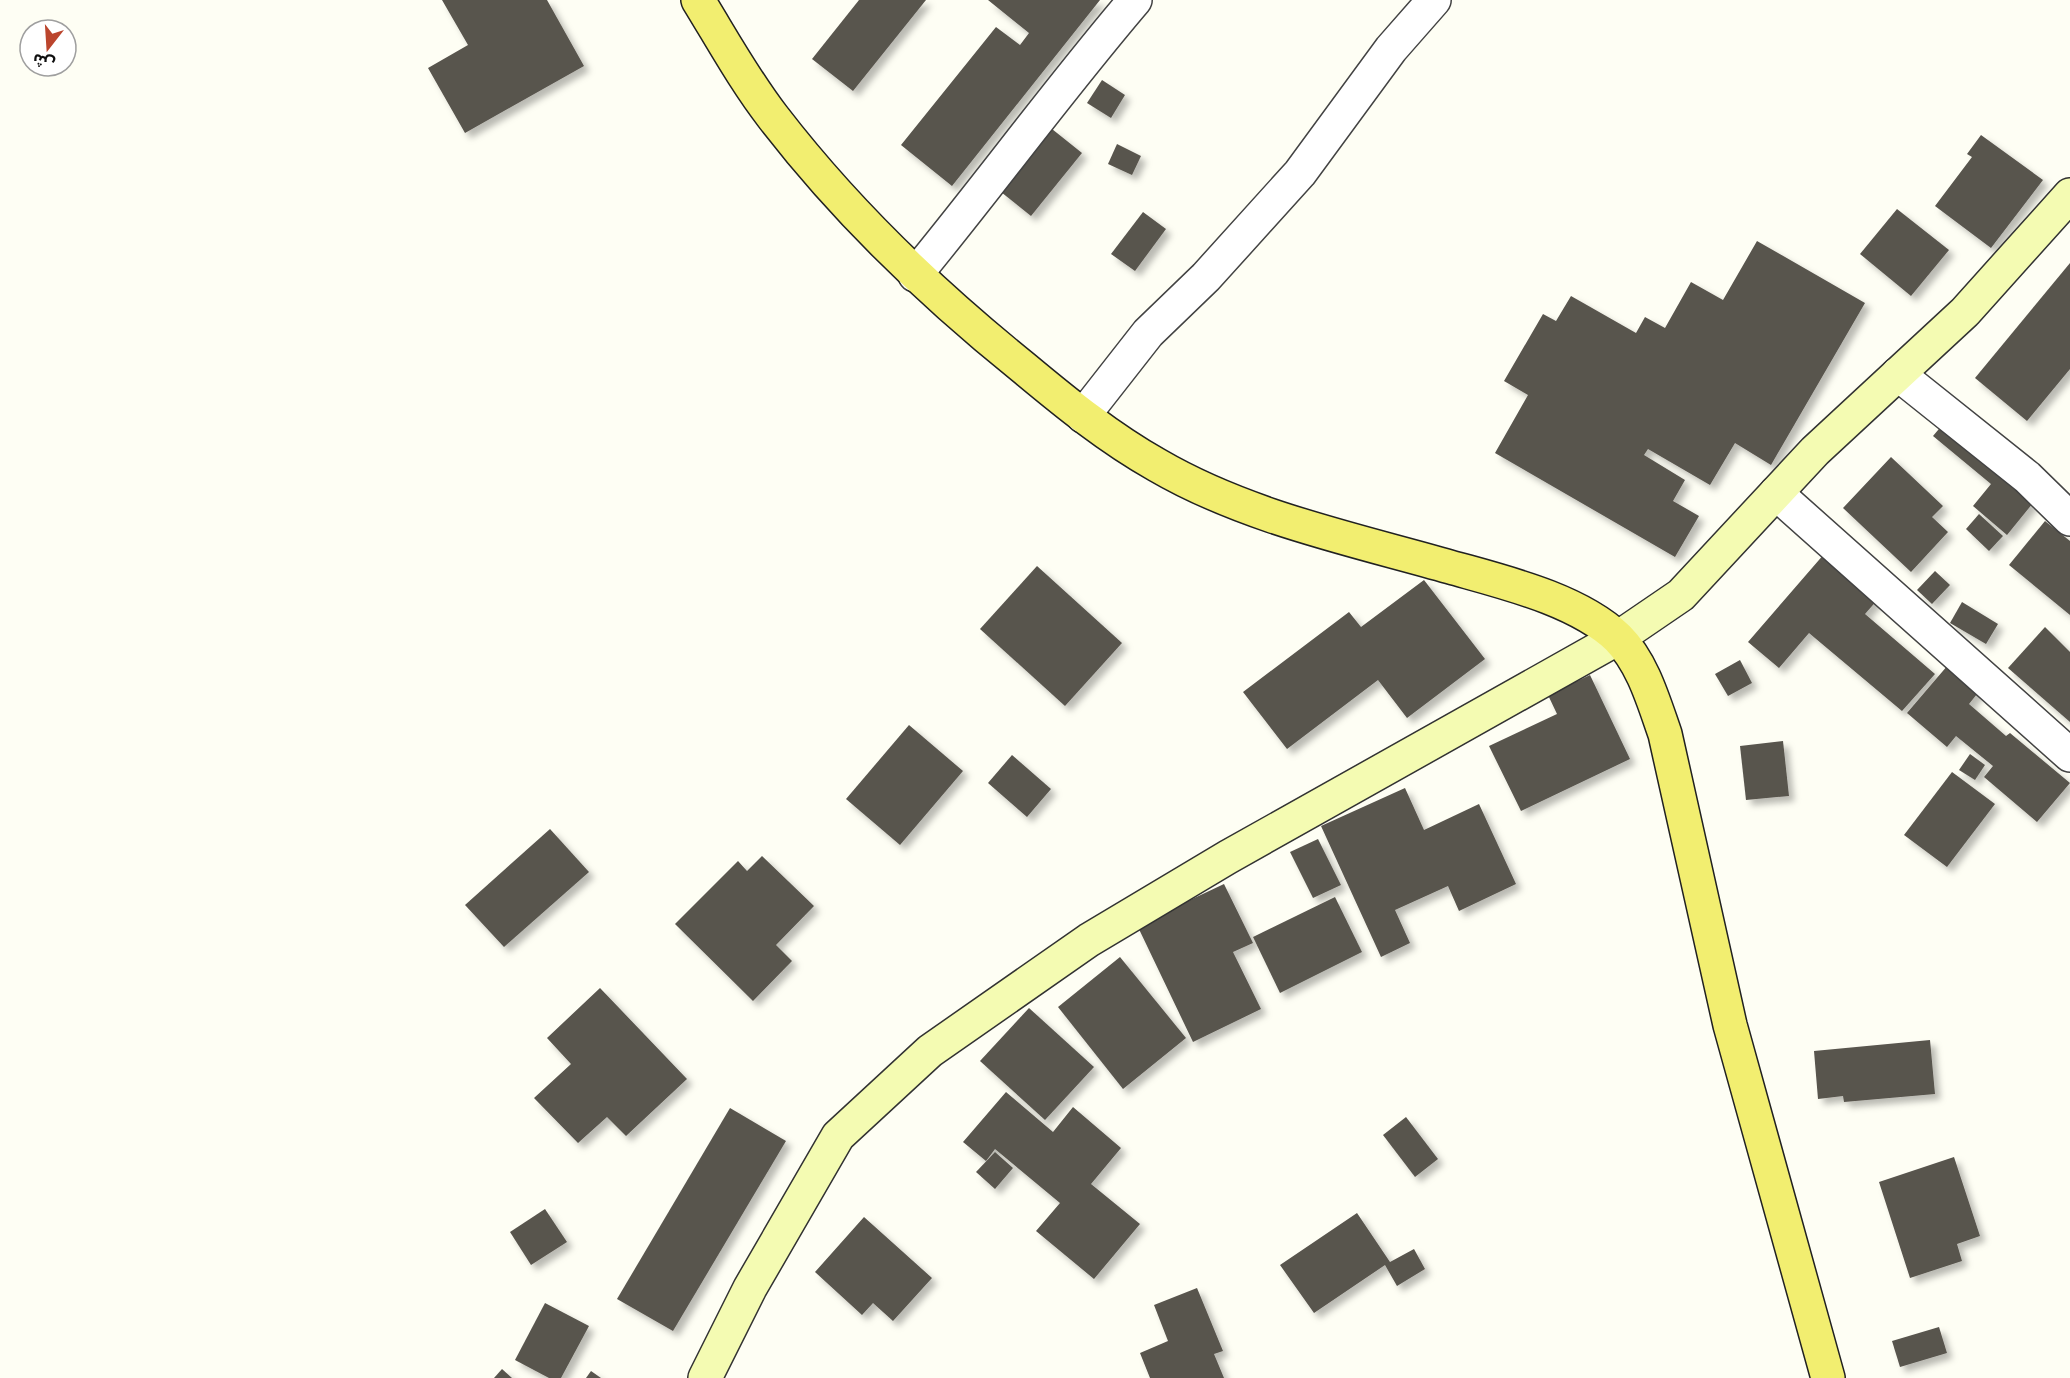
<svg xmlns="http://www.w3.org/2000/svg" width="2070" height="1378" viewBox="0 0 2070 1378" font-family="'Source Serif 4','Noto Sans Arabic',serif">
<style>
.building{fill:#58544d;filter:url(#shadow)}
.lines{fill:none;stroke-linecap:round;stroke-linejoin:round}
.street-casing{stroke:#434343;stroke-width:36}
.secondary-casing{stroke:#323232;stroke-width:36}
.primary-casing{stroke:#212121;stroke-width:36}
.street{stroke:#fff;stroke-width:33}
.secondary{stroke:#f4fbb2;stroke-width:33}
.primary{stroke:#f2ee70;stroke-width:33}
</style>
<defs>
<filter id="shadow"><feDropShadow dx="5.5" dy="5.5" stdDeviation="3" flood-color="#0004"/></filter>
</defs>
<rect width="100%" height="100%" fill="#fefef4"/>
<!-- building -->
<g class="building">
<path d="M 442,0 L 547,0 L 584,66 L 465,133 L 428,68 L 468,45 Z"/>
<path d="M 859,0 L 926,0 L 853,91 L 812,59 Z"/>
<path d="M 988,0 L 1100,0 L 952,186 L 901,145 L 996,27 L 1020,45 L 1029,33 Z"/>
<path d="M 1102,80 L 1125,95 L 1111,118 L 1087,103 Z"/>
<path d="M 1052,129 L 1082,153 L 1031,216 L 1001,192 Z"/>
<path d="M 1981,135 L 2043,180 L 1991,248 L 1935,206 L 1972,157 L 1967,154 Z"/>
<path d="M 1117,144 L 1141,156 L 1132,175 L 1108,164 Z"/>
<path d="M 1897,209 L 1949,250 L 1911,296 L 1860,254 Z"/>
<path d="M 1143,212 L 1166,229 L 1135,271 L 1111,254 Z"/>
<path d="M 1757,241 L 1865,303 L 1771,465 L 1735,443 L 1710,485 L 1648,449 L 1644,455 L 1685,480 L 1673,501 L 1699,516 L 1675,557 L 1495,453 L 1528,395 L 1504,381 L 1543,314 L 1556,321 L 1571,296 L 1636,333 L 1645,317 L 1665,328 L 1691,282 L 1723,300 Z"/>
<path d="M 2070,263 L 2070,369 L 2027,421 L 1975,378 Z"/>
<path d="M 1949,417 L 2033,503 L 2007,535 L 1973,506 L 1991,484 L 1933,436 Z"/>
<path d="M 1891,457 L 1943,506 L 1932,517 L 1948,532 L 1911,572 L 1843,508 Z"/>
<path d="M 1979,514 L 2003,536 L 1989,551 L 1966,529 Z"/>
<path d="M 2045,521 L 2070,541 L 2070,615 L 2009,565 Z"/>
<path d="M 1825,553 L 1879,598 L 1865,614 L 1935,674 L 1902,711 L 1809,633 L 1779,668 L 1748,642 Z"/>
<path d="M 1037,566 L 1122,643 L 1065,706 L 980,629 Z"/>
<path d="M 1935,571 L 1950,585 L 1932,604 L 1917,590 Z"/>
<path d="M 1424,580 L 1485,659 L 1407,718 L 1378,680 L 1287,749 L 1243,692 L 1349,612 L 1361,627 Z"/>
<path d="M 1962,602 L 1998,624 L 1986,644 L 1950,623 Z"/>
<path d="M 2045,627 L 2070,652 L 2070,722 L 2008,668 Z"/>
<path d="M 1954,658 L 1985,684 L 1969,704 L 2006,736 L 2010,733 L 2070,783 L 2037,822 L 1984,777 L 1993,766 L 1956,736 L 1947,747 L 1907,713 Z"/>
<path d="M 1740,660 L 1752,683 L 1728,696 L 1715,674 Z"/>
<path d="M 1590,675 L 1630,759 L 1521,811 L 1489,746 L 1557,714 L 1548,695 Z"/>
<path d="M 909,725 L 963,771 L 900,845 L 846,799 Z"/>
<path d="M 1783,741 L 1789,796 L 1746,800 L 1740,746 Z"/>
<path d="M 1970,754 L 1985,765 L 1975,780 L 1959,770 Z"/>
<path d="M 1012,755 L 1051,789 L 1027,817 L 988,783 Z"/>
<path d="M 1952,772 L 1995,804 L 1947,867 L 1904,835 Z"/>
<path d="M 1405,788 L 1424,830 L 1479,804 L 1516,884 L 1459,911 L 1448,886 L 1395,910 L 1410,943 L 1381,957 L 1321,826 Z"/>
<path d="M 550,829 L 589,872 L 504,947 L 465,905 Z"/>
<path d="M 1318,839 L 1341,885 L 1313,898 L 1290,852 Z"/>
<path d="M 762,856 L 814,906 L 776,945 L 792,961 L 753,1001 L 675,924 L 738,861 L 747,871 Z"/>
<path d="M 1224,884 L 1253,943 L 1233,952 L 1261,1009 L 1193,1042 L 1137,925 Z"/>
<path d="M 1335,897 L 1362,952 L 1280,993 L 1253,937 Z"/>
<path d="M 1120,957 L 1186,1038 L 1123,1089 L 1058,1007 Z"/>
<path d="M 600,988 L 687,1079 L 626,1136 L 607,1117 L 578,1143 L 534,1098 L 571,1064 L 547,1038 Z"/>
<path d="M 1029,1008 L 1094,1067 L 1045,1120 L 980,1061 Z"/>
<path d="M 1930,1040 L 1935,1094 L 1844,1102 L 1843,1096 L 1818,1099 L 1814,1051 Z"/>
<path d="M 1006,1092 L 1053,1132 L 1073,1107 L 1121,1148 L 1091,1184 L 1140,1224 L 1094,1279 L 1036,1231 L 1060,1203 L 995,1149 L 986,1161 L 963,1142 Z"/>
<path d="M 730,1108 L 786,1141 L 673,1331 L 617,1299 Z"/>
<path d="M 1406,1117 L 1438,1159 L 1415,1177 L 1383,1135 Z"/>
<path d="M 995,1152 L 1013,1168 L 995,1189 L 976,1172 Z"/>
<path d="M 1954,1157 L 1980,1236 L 1957,1244 L 1962,1261 L 1910,1278 L 1879,1182 Z"/>
<path d="M 545,1209 L 567,1242 L 531,1265 L 510,1232 Z"/>
<path d="M 1357,1213 L 1390,1262 L 1414,1249 L 1425,1269 L 1397,1286 L 1385,1265 L 1314,1313 L 1280,1265 Z"/>
<path d="M 864,1217 L 932,1278 L 893,1321 L 873,1303 L 862,1315 L 815,1272 Z"/>
<path d="M 1197,1288 L 1223,1351 L 1214,1354 L 1224,1378 L 1150,1378 L 1140,1353 L 1168,1341 L 1154,1305 Z"/>
<path d="M 545,1303 L 589,1326 L 561,1378 L 549,1378 L 515,1360 Z"/>
<path d="M 1939,1327 L 1947,1353 L 1900,1367 L 1892,1341 Z"/>
<path d="M 502,1369 L 512,1378 L 494,1378 Z"/>
<path d="M 591,1371 L 601,1378 L 586,1378 Z"/>
</g>
<g class="lines">
<defs>
<g id="street">
<path d="M 915,275 C 990,184 1059,89 1135,0"/>
<path d="M 1898,374 L 2027,477 L 2070,519"/>
<path d="M 1083,416 L 1148,333 L 1206,277 L 1300,173 L 1391,49 L 1434,0"/>
<path d="M 1776,493 L 2070,755"/>
</g>
<path id="secondary" d="M 705,1378 L 750,1288 L 838,1136 L 930,1051 L 1089,940 L 1228,857 L 1618,638 L 1681,595 L 1815,451 L 1965,312 L 2070,195"/>
<path id="primary" d="M 698,0 C 722,39 745,81 773,117 C 846,212 932,294 1024,368 C 1066,403 1109,438 1157,465 C 1246,517 1352,539 1450,567 C 1503,582 1577,599 1618,638 C 1643,663 1654,703 1665,734 L 1730,1025 L 1828,1378"/>
</defs>
<!-- street casing -->
<use href="#street" class="street-casing"/>
<!-- secondary casing -->
<use href="#secondary" class="secondary-casing"/>
<!-- primary casing -->
<use href="#primary" class="primary-casing"/>
<!-- street -->
<use href="#street" class="street"/>
<!-- secondary -->
<use href="#secondary" class="secondary"/>
<!-- primary -->
<use href="#primary" class="primary"/>
</g>
<!-- north arrow -->
<g transform="translate(48 48) rotate(197)"><circle r="28" fill="#ffffff" stroke="#9f9f9f" stroke-width="1.5"/>
<path d="M0-4.5L10 22L0 15L-10 22Z" fill="#bb452d"/>
<text y="-9" font-size="16" font-weight="bold" text-anchor="middle" fill="#101010">ش</text>
</g>
</svg>
